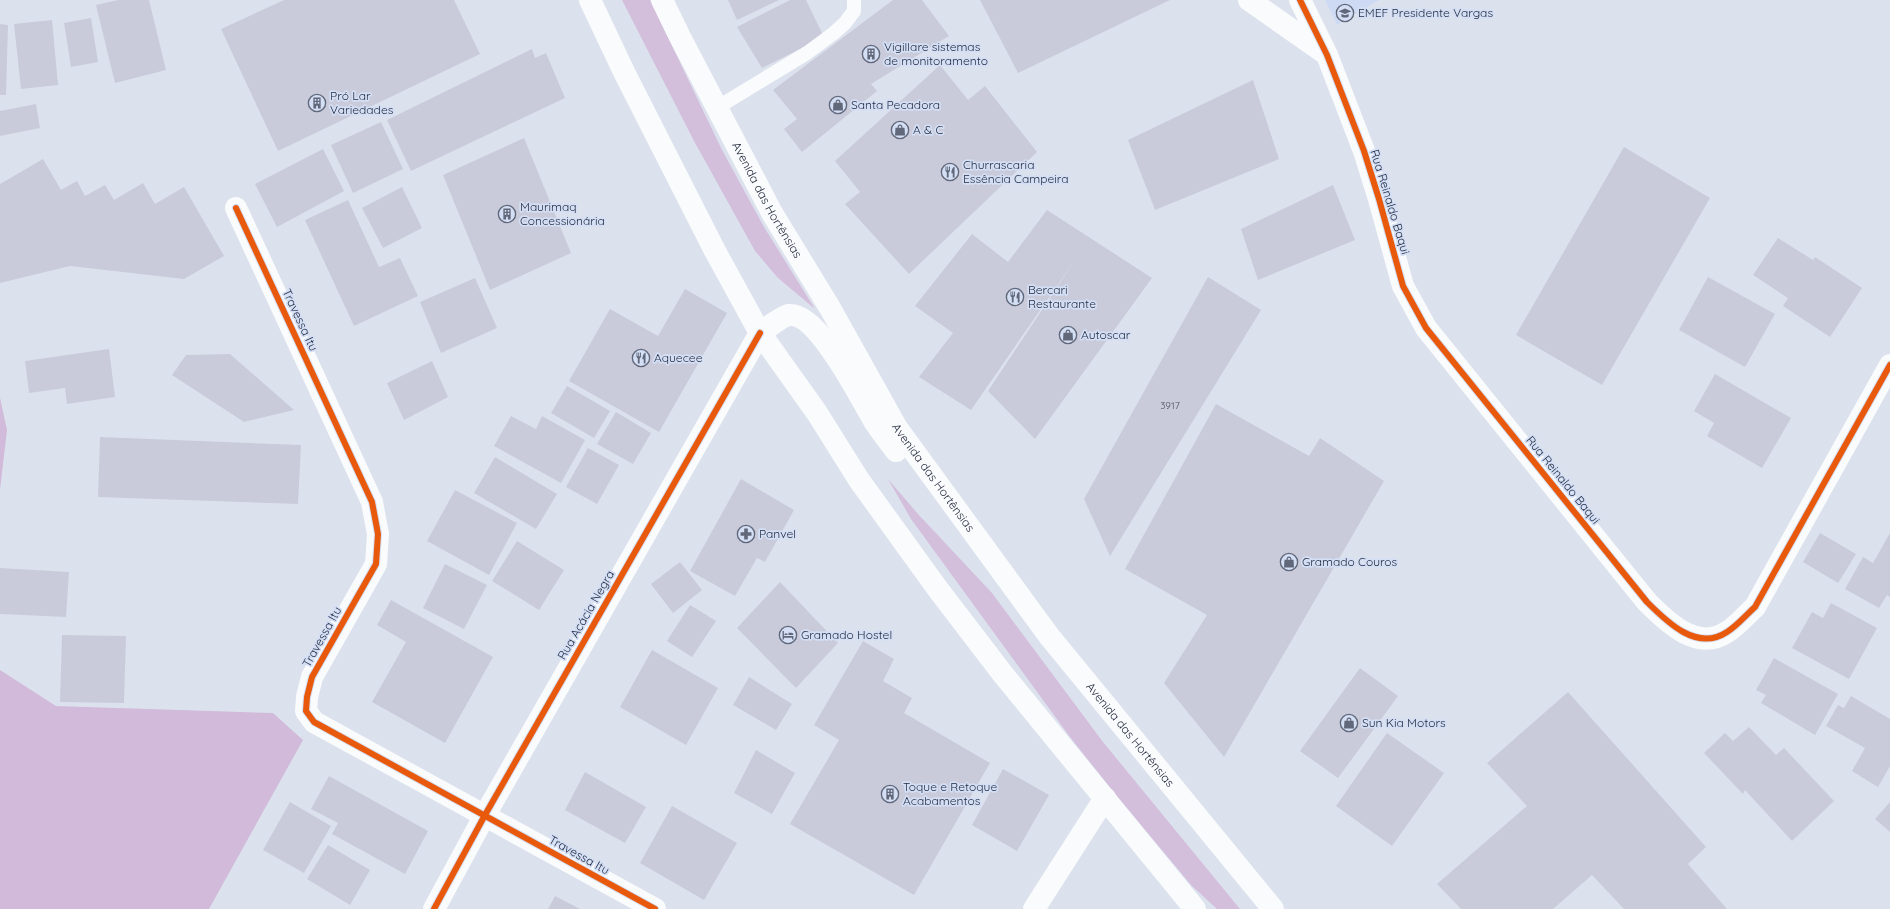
<svg xmlns="http://www.w3.org/2000/svg" width="1890" height="909" viewBox="0 0 1890 909" font-family="Quicksand,sans-serif">
<style>
.built{fill:#cedaf4}
.green{fill:#d3bedc}
.forest{fill:#d1bada}
.building{fill:#c9cbdb}
.lines{fill:none;stroke-linecap:round;stroke-linejoin:round}
.lane{stroke:#fafbfc;stroke-width:14}
.street{stroke:#fafbfc;stroke-width:22}
.primary{stroke:#fafbfc;stroke-width:22}
.cycleway-casing{stroke:#d4dff5;stroke-width:8}
.cycleway{stroke:#e8590c;stroke-width:6}
.labels{text-anchor:middle;stroke-width:3.5;stroke-linejoin:round;paint-order:stroke}
.number-label{font-size:10px;fill:#4a5164}
.poi-label{font-size:12px;fill:#1e273c;stroke:#d4dff5;text-anchor:start}
.street-label{font-size:12px;fill:#1e273c;stroke:#d4dff5}
</style>
<rect width="100%" height="100%" fill="#dce2ed"/>
<!-- built -->
<path class="built" d="M 1325,0 L 1379,0 L 1337,25 Z"/>
<!-- green -->
<g class="green">
<path d="M 622,0 L 650,0 L 722,150 L 764,227 L 815,309 L 778,278 L 755,251 L 694,141 Z"/>
<path d="M 888,479 L 918,514 L 992,593 L 1103,742 L 1240,909 L 1217,909 L 1192,886 L 1116,795 L 1070,737 L 911,519 Z"/>
</g>
<!-- forest -->
<g class="forest">
<path d="M 0,398 L 7,430 L 0,490 Z"/>
<path d="M 0,670 L 56,706 L 273,713 L 303,740 L 209,909 L 0,909 Z"/>
</g>
<!-- building -->
<g class="building">
<path d="M 118,0 L 149,0 L 166,70 L 115,83 L 96,5 Z"/>
<path d="M 284,0 L 454,0 L 480,54 L 278,151 L 221,29 Z"/>
<path d="M 728,0 L 779,0 L 737,20 Z"/>
<path d="M 790,0 L 806,0 L 824,37 L 762,68 L 737,27 Z"/>
<path d="M 893,0 L 922,0 L 949,36 L 871,84 L 877,91 L 802,152 L 784,129 L 797,119 L 773,90 Z"/>
<path d="M 980,0 L 1170,0 L 1018,73 Z"/>
<path d="M 91,18 L 98,62 L 71,67 L 64,23 Z"/>
<path d="M 52,20 L 58,85 L 21,89 L 14,24 Z"/>
<path d="M 0,24 L 8,25 L 6,95 L 0,95 Z"/>
<path d="M 532,49 L 535,58 L 546,53 L 565,98 L 411,171 L 387,120 Z"/>
<path d="M 940,65 L 968,100 L 985,86 L 1037,152 L 909,274 L 845,204 L 860,192 L 835,161 Z"/>
<path d="M 1253,80 L 1279,159 L 1155,210 L 1128,140 Z"/>
<path d="M 36,104 L 40,128 L 0,136 L 0,111 Z"/>
<path d="M 381,122 L 403,169 L 353,193 L 331,145 Z"/>
<path d="M 524,138 L 571,253 L 490,290 L 443,175 Z"/>
<path d="M 1624,147 L 1710,198 L 1602,385 L 1516,335 Z"/>
<path d="M 323,149 L 344,191 L 277,227 L 255,184 Z"/>
<path d="M 43,159 L 61,190 L 77,181 L 85,196 L 105,185 L 114,200 L 143,183 L 155,204 L 184,187 L 224,256 L 184,279 L 70,266 L 0,283 L 0,184 Z"/>
<path d="M 1333,185 L 1355,240 L 1258,280 L 1241,229 Z"/>
<path d="M 402,187 L 422,228 L 383,248 L 362,208 Z"/>
<path d="M 348,200 L 379,267 L 400,258 L 418,296 L 354,326 L 305,220 Z"/>
<path d="M 1047,210 L 1152,278 L 1035,439 L 988,391 L 1075,260 L 971,410 L 919,377 L 953,333 L 915,306 L 972,234 L 1008,262 Z"/>
<path d="M 1778,238 L 1813,260 L 1815,257 L 1862,288 L 1830,337 L 1783,306 L 1788,298 L 1753,275 Z"/>
<path d="M 1208,277 L 1261,310 L 1110,556 L 1084,499 Z"/>
<path d="M 1708,277 L 1775,314 L 1745,367 L 1679,330 Z"/>
<path d="M 475,278 L 497,328 L 441,353 L 420,302 Z"/>
<path d="M 685,289 L 727,313 L 659,432 L 569,381 L 610,309 L 658,336 Z"/>
<path d="M 109,349 L 115,397 L 67,404 L 65,388 L 29,393 L 25,361 Z"/>
<path d="M 230,354 L 294,410 L 244,422 L 172,375 L 186,355 Z"/>
<path d="M 432,361 L 448,397 L 404,420 L 387,383 Z"/>
<path d="M 1715,374 L 1791,418 L 1762,468 L 1707,436 L 1714,423 L 1694,411 Z"/>
<path d="M 567,386 L 610,411 L 594,438 L 551,413 Z"/>
<path d="M 1216,404 L 1309,456 L 1320,438 L 1384,481 L 1224,757 L 1164,683 L 1207,615 L 1125,569 Z"/>
<path d="M 616,412 L 651,433 L 633,464 L 597,444 Z"/>
<path d="M 511,416 L 536,429 L 542,416 L 585,440 L 561,483 L 494,446 Z"/>
<path d="M 100,437 L 301,445 L 298,504 L 98,497 Z"/>
<path d="M 588,448 L 619,465 L 597,504 L 566,487 Z"/>
<path d="M 495,457 L 557,494 L 536,529 L 474,493 Z"/>
<path d="M 741,479 L 794,510 L 765,562 L 757,558 L 735,596 L 690,571 Z"/>
<path d="M 455,490 L 517,523 L 489,575 L 427,541 Z"/>
<path d="M 1820,533 L 1856,554 L 1838,583 L 1803,562 Z"/>
<path d="M 1890,533 L 1890,597 L 1887,595 L 1879,608 L 1845,589 L 1863,557 L 1873,563 Z"/>
<path d="M 517,541 L 564,570 L 539,610 L 492,581 Z"/>
<path d="M 680,562 L 702,590 L 673,613 L 651,584 Z"/>
<path d="M 445,564 L 487,585 L 464,629 L 423,608 Z"/>
<path d="M 0,568 L 69,572 L 66,617 L 0,614 Z"/>
<path d="M 780,582 L 838,643 L 796,688 L 737,628 Z"/>
<path d="M 391,600 L 493,657 L 445,743 L 372,702 L 406,642 L 377,625 Z"/>
<path d="M 1831,603 L 1877,628 L 1849,679 L 1792,648 L 1812,612 L 1823,618 Z"/>
<path d="M 690,605 L 716,621 L 692,657 L 667,641 Z"/>
<path d="M 62,635 L 126,636 L 124,703 L 60,702 Z"/>
<path d="M 863,641 L 894,659 L 883,681 L 912,698 L 904,713 L 990,763 L 914,895 L 790,824 L 839,740 L 814,725 Z"/>
<path d="M 652,650 L 718,688 L 686,745 L 620,707 Z"/>
<path d="M 1774,658 L 1838,694 L 1815,735 L 1761,703 L 1766,695 L 1756,690 Z"/>
<path d="M 1360,668 L 1398,696 L 1338,778 L 1300,751 Z"/>
<path d="M 749,677 L 792,704 L 776,730 L 733,705 Z"/>
<path d="M 1568,692 L 1706,847 L 1688,864 L 1727,909 L 1624,909 L 1592,875 L 1553,909 L 1461,909 L 1437,884 L 1527,806 L 1487,763 Z"/>
<path d="M 1851,696 L 1890,719 L 1890,766 L 1878,787 L 1852,771 L 1865,748 L 1826,726 L 1838,705 L 1844,708 Z"/>
<path d="M 1749,727 L 1776,755 L 1784,748 L 1834,801 L 1792,841 L 1745,790 L 1743,794 L 1704,753 L 1725,733 L 1733,741 Z"/>
<path d="M 1387,733 L 1444,773 L 1392,846 L 1336,806 Z"/>
<path d="M 756,750 L 795,773 L 772,814 L 734,793 Z"/>
<path d="M 1003,769 L 1049,795 L 1017,851 L 972,825 Z"/>
<path d="M 585,772 L 646,807 L 625,843 L 565,810 Z"/>
<path d="M 329,776 L 428,831 L 405,874 L 332,834 L 338,823 L 311,809 Z"/>
<path d="M 290,802 L 331,826 L 304,873 L 263,850 Z"/>
<path d="M 1890,802 L 1890,832 L 1875,819 Z"/>
<path d="M 672,806 L 737,843 L 704,900 L 640,863 Z"/>
<path d="M 328,845 L 370,870 L 350,905 L 307,879 Z"/>
<path d="M 555,896 L 580,909 L 548,909 Z"/>
</g>
<g class="lines">
<!-- lane -->
<path class="lane" d="M 718,107 L 807,53 L 834,33 L 845,23 L 854,11 L 854,0"/>
<!-- street -->
<g class="street">
<path d="M 1249,0 L 1326,54"/>
<path d="M 1300,0 L 1327,55 L 1364,151 L 1379,199 L 1403,286 L 1426,328 L 1647,602 C 1667,622 1697,652 1727,632 C 1737,626 1746,615 1755,607 L 1890,365"/>
<path d="M 236,208 L 372,502 L 378,534 L 376,564 L 312,677 L 307,697 L 306,711 L 314,722 L 655,909"/>
<path d="M 434,909 L 485,815 L 760,333"/>
<path d="M 1034,909 L 1105,798"/>
</g>
<!-- primary -->
<g class="primary">
<path d="M 590,0 L 624,72 L 715,251 L 760,333 L 817,413 L 859,480 L 937,588 L 1002,673 L 1195,909"/>
<path id="s1" d="M 662,0 L 680,37 L 772,213 L 830,308 L 897,428 L 1049,636 L 1273,909"/>
<path d="M 760,333 C 766,329 782,316 789,315 C 819,312 861,400 876,424 C 882,433 889,442 896,451"/>
</g>
<defs>
<g id="cycleway">
<path d="M 1300,0 L 1327,55 L 1364,151 L 1379,199 L 1403,286 L 1426,328 L 1647,602 C 1667,622 1697,652 1727,632 C 1737,626 1746,615 1755,607 L 1890,365"/>
<path d="M 236,208 L 372,502 L 378,534 L 376,564 L 312,677 L 307,697 L 306,711 L 314,722 L 655,909"/>
<path d="M 434,909 L 485,815 L 760,333"/>
</g>
</defs>
<!-- cycleway casing -->
<use href="#cycleway" class="cycleway-casing"/>
<!-- cycleway -->
<use href="#cycleway" class="cycleway"/>
</g>
<!-- icons -->
<defs>
<symbol id="school-ring" viewBox="-11 -11 22 22"><circle r="9.5" fill="#d4dff5" stroke="#60687a" stroke-width="1.5"/><path d="M0-5L7-2L0 1L-7-2ZM-4 1L0 2.5L4 1V4Q0 6-4 4Z" fill="#60687a"/></symbol>
<symbol id="building-ring" viewBox="-11 -11 22 22"><circle r="9.5" fill="#d4dff5" stroke="#60687a" stroke-width="1.5"/><path d="M-4-6H4V6H1V3H-1V6H-4ZM-2.5-4.3h1.7v1.8h-1.7ZM.8-4.3h1.7v1.8H.8ZM-2.5-1h1.7V.8h-1.7ZM.8-1h1.7V.8H.8Z" fill="#60687a"/></symbol>
<symbol id="shop-ring" viewBox="-11 -11 22 22"><circle r="9.5" fill="#d4dff5" stroke="#60687a" stroke-width="1.5"/><path d="M-5-2.5h2.3a2.7 3.5 0 0 1 5.4 0H5L5.5 6h-11ZM-1.5-2.5h3a1.5 2.3 0 0 0-3 0Z" fill="#60687a"/></symbol>
<symbol id="restaurant-ring" viewBox="-11 -11 22 22"><circle r="9.5" fill="#d4dff5" stroke="#60687a" stroke-width="1.5"/><path d="M-5-6h1v4h1v-4h1v4h1v-4h1v5L-1.5 .5V6h-2V.5L-5-1ZM5-6V6H3V1.5H1.5Q1.5-4 5-6Z" fill="#60687a"/></symbol>
<symbol id="pharmacy-ring" viewBox="-11 -11 22 22"><circle r="9.5" fill="#d4dff5" stroke="#60687a" stroke-width="1.5"/><path d="M-2-6h4v4h4v4h-4v4h-4v-4h-4v-4h4Z" fill="#60687a"/></symbol>
<symbol id="hotel-ring" viewBox="-11 -11 22 22"><circle r="9.5" fill="#d4dff5" stroke="#60687a" stroke-width="1.5"/><path d="M-6-4.5h1.5V1H6V5H4.5V3h-9V5H-6ZM-4 0a1.8 1.8 0 1 1 3.6 0ZM.5 0V-2.5h3Q6-2.5 6 0Z" fill="#60687a"/></symbol>
</defs>
<g fill-rule="evenodd">
<use href="#school-ring" x="1335" y="3" width="20" height="20"/>
<use href="#building-ring" x="861" y="44" width="20" height="20"/>
<use href="#building-ring" x="307" y="93" width="20" height="20"/>
<use href="#shop-ring" x="828" y="95" width="20" height="20"/>
<use href="#shop-ring" x="890" y="120" width="20" height="20"/>
<use href="#restaurant-ring" x="940" y="162" width="20" height="20"/>
<use href="#building-ring" x="497" y="204" width="20" height="20"/>
<use href="#restaurant-ring" x="1005" y="287" width="20" height="20"/>
<use href="#shop-ring" x="1058" y="325" width="20" height="20"/>
<use href="#restaurant-ring" x="631" y="348" width="20" height="20"/>
<use href="#pharmacy-ring" x="736" y="524" width="20" height="20"/>
<use href="#shop-ring" x="1279" y="552" width="20" height="20"/>
<use href="#hotel-ring" x="778" y="625" width="20" height="20"/>
<use href="#shop-ring" x="1339" y="713" width="20" height="20"/>
<use href="#building-ring" x="880" y="784" width="20" height="20"/>
</g>
<g class="labels">
<!-- number labels -->
<g class="number-label">
<text x="1170" y="409">3917</text>
</g>
<!-- poi labels -->
<g class="poi-label">
<text x="1358" y="17">EMEF Presidente Vargas</text>
<text x="884" y="51">Vigillare sistemas<tspan x="884" dy="14">de monitoramento</tspan></text>
<text x="330" y="100">Pró Lar<tspan x="330" dy="14">Variedades</tspan></text>
<text x="851" y="109">Santa Pecadora</text>
<text x="913" y="134">A &amp; C</text>
<text x="963" y="169">Churrascaria<tspan x="963" dy="14">Essência Campeira</tspan></text>
<text x="520" y="211">Maurimaq<tspan x="520" dy="14">Concessionária</tspan></text>
<text x="1028" y="294">Bercari<tspan x="1028" dy="14">Restaurante</tspan></text>
<text x="1081" y="339">Autoscar</text>
<text x="654" y="362">Aquecee</text>
<text x="759" y="538">Panvel</text>
<text x="1302" y="566">Gramado Couros</text>
<text x="801" y="639">Gramado Hostel</text>
<text x="1362" y="727">Sun Kia Motors</text>
<text x="903" y="791">Toque e Retoque<tspan x="903" dy="14">Acabamentos</tspan></text>
</g>
<!-- street labels -->
<g class="street-label">
<text dy="4" stroke="none"><textPath href="#s1" startOffset="226">Avenida das Hortênsias</textPath></text>
<text transform="translate(1390 202) rotate(73)" y="4">Rua Reinaldo Baqui</text>
<text transform="translate(300 320) rotate(65)" y="4">Travessa Itu</text>
<text dy="4" stroke="none"><textPath href="#s1" startOffset="550">Avenida das Hortênsias</textPath></text>
<text transform="translate(1563 480) rotate(51)" y="4">Rua Reinaldo Baqui</text>
<text transform="translate(586 615) rotate(-60)" y="4">Rua Acácia Negra</text>
<text transform="translate(322 637) rotate(-61)" y="4">Travessa Itu</text>
<text dy="4" stroke="none"><textPath href="#s1" startOffset="874">Avenida das Hortênsias</textPath></text>
<text transform="translate(579 855) rotate(29)" y="4">Travessa Itu</text>
</g>
</g>
</svg>
